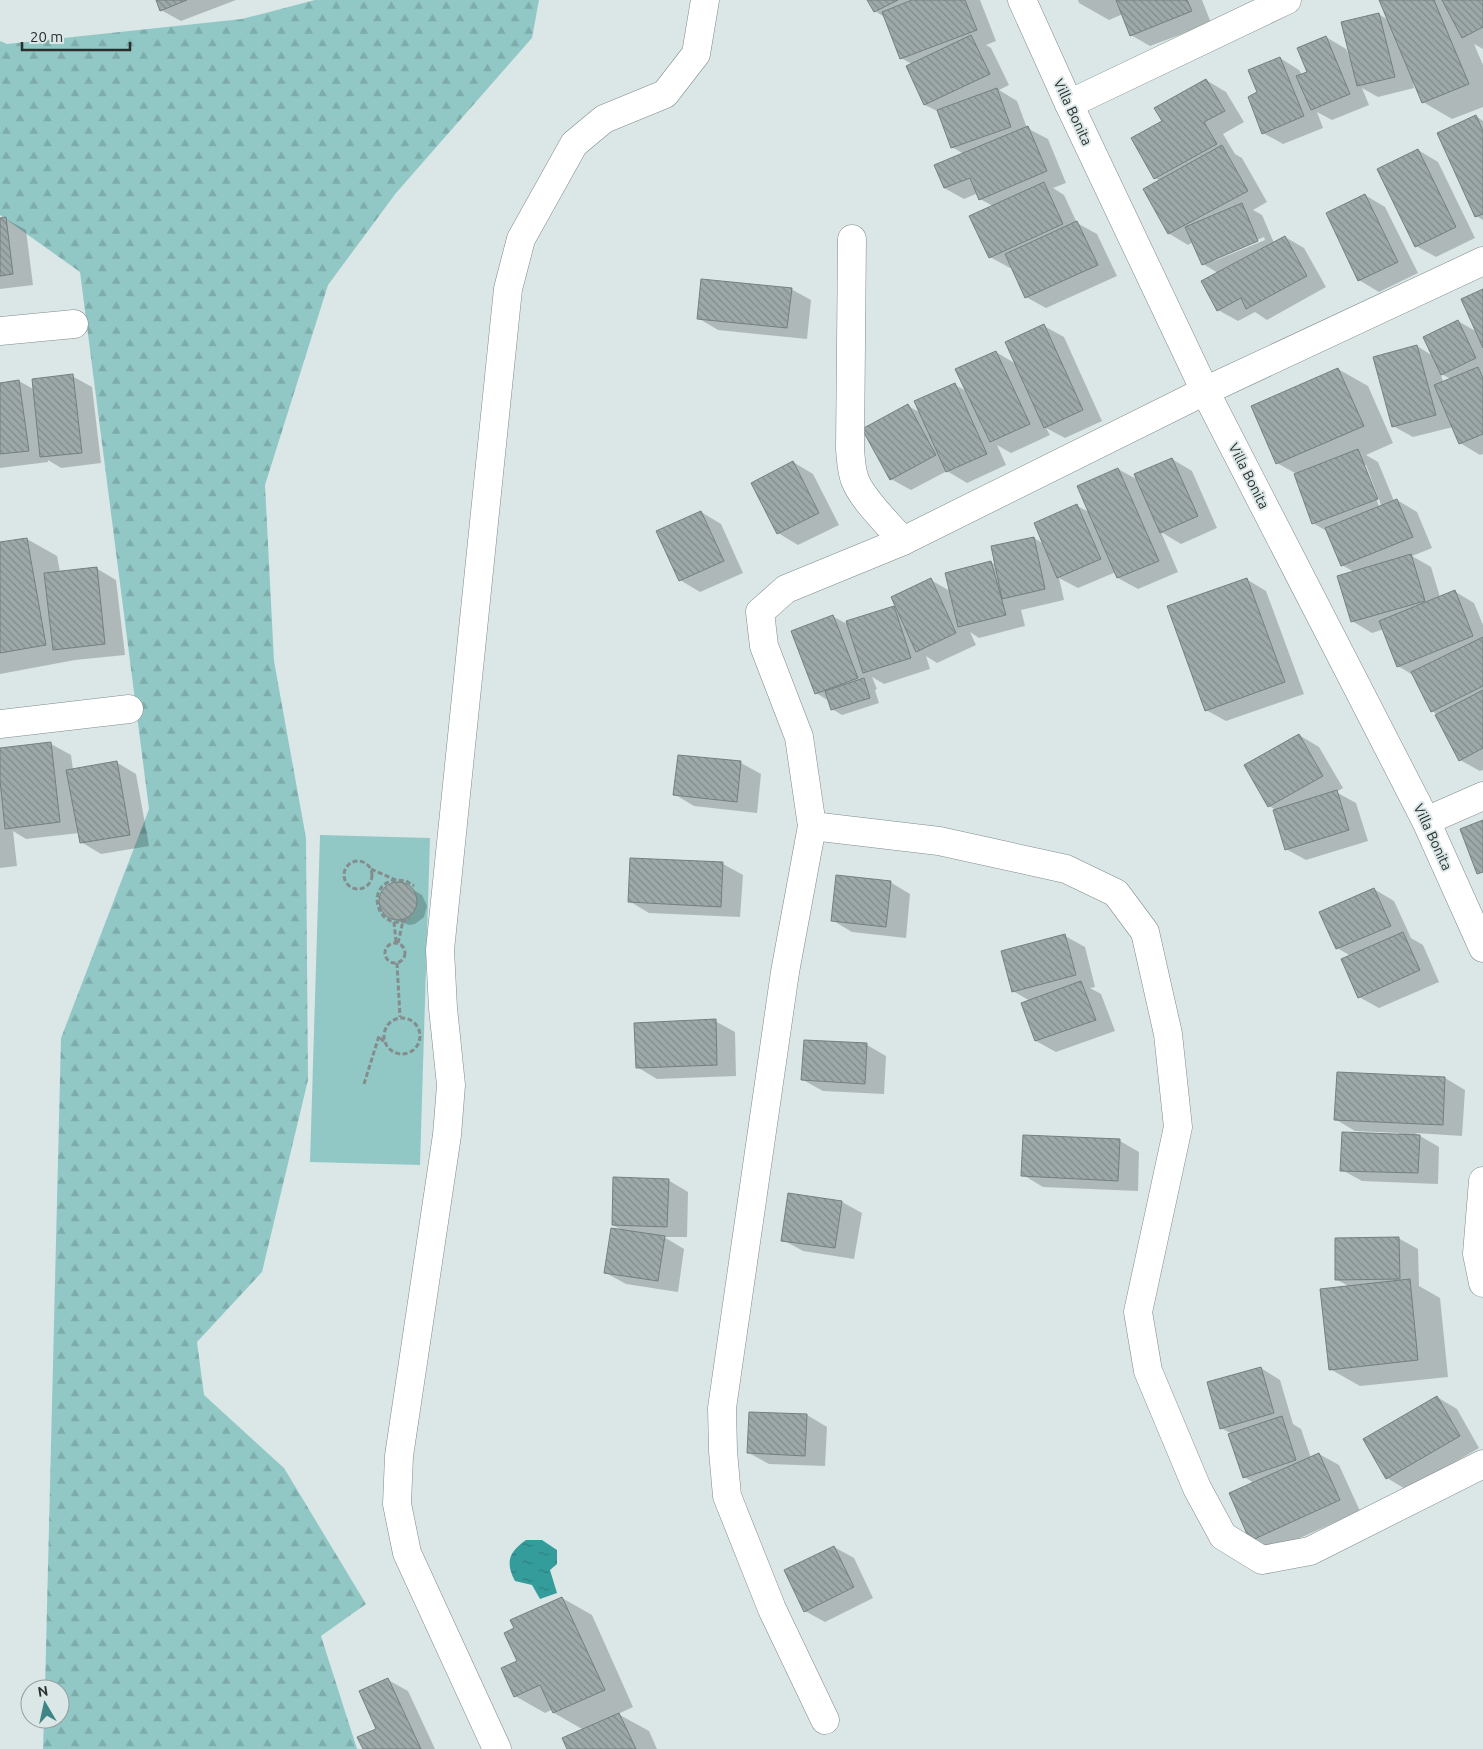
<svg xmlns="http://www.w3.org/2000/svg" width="1483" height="1749" viewBox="0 0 1483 1749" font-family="Ubuntu,sans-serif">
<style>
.forest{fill:url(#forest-firs)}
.park{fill:#91c8c6}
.water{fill:url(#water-ripples)}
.shadow{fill:#0003;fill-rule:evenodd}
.building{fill:url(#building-back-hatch);stroke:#74807f}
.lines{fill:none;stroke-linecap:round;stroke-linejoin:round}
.minor-casing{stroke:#7f8b8a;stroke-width:29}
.path{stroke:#848d8c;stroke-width:3;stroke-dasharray:5 2.5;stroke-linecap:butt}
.minor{stroke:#fff;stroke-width:28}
.labels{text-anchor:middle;stroke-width:4;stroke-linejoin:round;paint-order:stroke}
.street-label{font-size:14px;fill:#2a2f2e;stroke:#dae7e6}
</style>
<defs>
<pattern id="forest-firs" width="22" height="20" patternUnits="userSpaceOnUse" patternTransform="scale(1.25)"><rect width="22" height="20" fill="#91c8c6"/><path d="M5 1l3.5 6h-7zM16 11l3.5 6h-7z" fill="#7dacaa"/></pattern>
<pattern id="water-ripples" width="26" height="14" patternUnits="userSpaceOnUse" patternTransform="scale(1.25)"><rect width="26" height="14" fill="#349d9b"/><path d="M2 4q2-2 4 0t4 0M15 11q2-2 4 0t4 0" fill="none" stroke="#2c807f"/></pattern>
<pattern id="building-back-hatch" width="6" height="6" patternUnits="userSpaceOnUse" patternTransform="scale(1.25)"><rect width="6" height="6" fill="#9da9a9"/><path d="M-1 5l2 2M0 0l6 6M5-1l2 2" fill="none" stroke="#808a8a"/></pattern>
</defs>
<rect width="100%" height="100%" fill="#dae7e6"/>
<!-- forest -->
<path class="forest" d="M 315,0 L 539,0 L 532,38 L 396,193 L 328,285 L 265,485 L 274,661 L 306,838 L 308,1080 L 262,1272 L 197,1342 L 204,1395 L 284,1468 L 366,1604 L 321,1636 L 357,1749 L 43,1749 L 44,1719 L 60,1719 L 60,1689 L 45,1689 L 61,1038 L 149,809 L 80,272 L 0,215 L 0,41 L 7,44 L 242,19 Z"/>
<!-- park -->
<path class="park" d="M 320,835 L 430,838 L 420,1165 L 310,1162 Z"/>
<!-- water -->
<path class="water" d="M 526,1540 L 542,1540 L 557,1550 L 557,1564 L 550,1570 L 557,1593 L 540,1599 L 532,1585 L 515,1581 C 505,1562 509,1552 526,1540 Z"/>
<!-- shadow -->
<g class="shadow">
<path d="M 157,0 L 236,0 L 181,21 L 161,10 Z"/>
<path d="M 869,0 L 980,0 L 996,41 L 986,45 L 991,48 L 1009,85 L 999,90 L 1017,101 L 1027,128 L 1048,139 L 1066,183 L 1053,188 L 1064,195 L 1077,223 L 1097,234 L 1117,276 L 1046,308 L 1026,297 L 1013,267 L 1010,268 L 990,257 L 993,206 L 980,199 L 978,193 L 964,199 L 944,188 L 964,154 L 952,147 L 939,112 L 925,105 L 907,66 L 912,64 L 901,58 L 886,18 L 875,11 Z"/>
<path d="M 1078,0 L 1202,0 L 1211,23 L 1150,46 L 1131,35 L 1123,14 L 1109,20 L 1079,3 Z"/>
<path d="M 1380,0 L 1483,0 L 1483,49 L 1474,44 L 1483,65 L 1483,107 L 1452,119 L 1423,102 L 1414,82 L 1413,82 L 1414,88 L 1378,97 L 1362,88 L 1369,105 L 1332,120 L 1317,112 L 1323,128 L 1283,144 L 1263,133 L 1259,93 L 1280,58 L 1299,70 L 1302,75 L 1308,73 L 1326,37 L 1346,49 L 1350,58 L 1351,57 L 1379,14 L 1388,20 Z"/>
<path d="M 1206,80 L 1226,92 L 1244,122 L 1223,134 L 1235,154 L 1242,158 L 1267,202 L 1253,210 L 1262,215 L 1274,243 L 1285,237 L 1304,248 L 1326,287 L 1267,320 L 1255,312 L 1238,321 L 1218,310 L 1218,273 L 1203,264 L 1193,242 L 1188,245 L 1168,233 L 1161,181 L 1155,178 L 1164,121 ZM 1264,237 L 1265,240 L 1214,261 L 1214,259 Z"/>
<path d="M 1476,116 L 1483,121 L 1483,220 L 1476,216 Z"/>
<path d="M 1418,150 L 1438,162 L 1475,238 L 1436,257 L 1416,246 Z"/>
<path d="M 1365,195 L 1385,207 L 1418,273 L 1379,292 L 1359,280 Z"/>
<path d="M 0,219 L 6,219 L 26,230 L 33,285 L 0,289 Z"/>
<path d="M 791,289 L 811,300 L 807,339 L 718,330 L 698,318 Z"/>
<path d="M 1483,290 L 1483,454 L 1480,455 L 1460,443 L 1453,427 L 1413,437 L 1393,426 L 1417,346 L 1433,356 L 1458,321 L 1477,332 ZM 1441,374 L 1451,379 L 1443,382 Z"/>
<path d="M 1044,326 L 1064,337 L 1102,421 L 1065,438 L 1046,428 L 1050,435 L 1011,453 L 997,445 L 1006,465 L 967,483 L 947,471 L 911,490 L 891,479 L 908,406 L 921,413 L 955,385 L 968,392 L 996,352 L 1016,364 Z"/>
<path d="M 1338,369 L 1368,386 L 1393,443 L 1366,455 L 1378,462 L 1394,501 L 1397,500 L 1417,512 L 1432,548 L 1412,556 L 1431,567 L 1440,597 L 1454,591 L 1474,603 L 1483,625 L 1483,770 L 1480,771 L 1460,760 L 1438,715 L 1432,711 L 1413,675 L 1398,666 L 1384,629 L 1372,633 L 1352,621 L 1354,572 L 1342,565 L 1328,532 L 1313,523 L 1295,473 L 1277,463 ZM 1363,465 L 1366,465 L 1381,505 L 1379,506 Z"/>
<path d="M 72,376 L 92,387 L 101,463 L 61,468 L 48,460 L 48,462 L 0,468 L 0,384 L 19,381 L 35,390 Z"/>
<path d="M 1172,459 L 1192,471 L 1217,528 L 1181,544 L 1161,532 L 1178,572 L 1138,589 L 1118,578 L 1116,572 L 1078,588 L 1059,578 L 1064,600 L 1021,610 L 1025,626 L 979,638 L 970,632 L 976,645 L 937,663 L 926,656 L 930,669 L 884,684 L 872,677 L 877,689 L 875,690 L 879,703 L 842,715 L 832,709 L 829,701 L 816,693 L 832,616 L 849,625 L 894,607 L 898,610 L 931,580 L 950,591 L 991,562 L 996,565 L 1034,538 L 1044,544 L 1077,506 L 1091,513 L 1118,469 L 1138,480 Z"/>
<path d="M 793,462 L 813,474 L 839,525 L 798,545 L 778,533 Z"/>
<path d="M 701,512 L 721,524 L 743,573 L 700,592 L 680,580 Z"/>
<path d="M 27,539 L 57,556 L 60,572 L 96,568 L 116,580 L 125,655 L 75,660 L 0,674 L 0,544 Z"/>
<path d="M 1246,579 L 1266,591 L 1304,694 L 1226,721 L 1206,710 Z"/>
<path d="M 1299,735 L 1319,747 L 1343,788 L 1336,792 L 1356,803 L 1368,841 L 1306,860 L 1286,849 L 1276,810 L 1269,806 Z"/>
<path d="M 51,744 L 71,755 L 73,770 L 116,762 L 136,774 L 149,846 L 101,854 L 81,842 L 79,833 L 26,839 L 13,831 L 17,866 L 0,868 L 0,783 L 2,784 L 0,750 Z"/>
<path d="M 679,756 L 741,763 L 761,774 L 757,813 L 694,806 L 674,794 Z"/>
<path d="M 723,864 L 743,875 L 740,917 L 649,913 L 629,901 Z"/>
<path d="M 890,882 L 910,894 L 906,938 L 852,932 L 832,920 Z"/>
<path d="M 395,883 L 401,883 L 422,895 L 427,906 L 424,917 L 415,924 L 409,925 L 398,921 L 384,911 L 380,900 L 381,894 L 390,885 Z"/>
<path d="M 1374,889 L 1394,901 L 1411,938 L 1423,945 L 1439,982 L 1379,1008 L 1359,997 L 1351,956 L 1337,948 Z"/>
<path d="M 1065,936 L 1085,947 L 1095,987 L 1090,988 L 1101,994 L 1115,1031 L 1056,1052 L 1036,1041 L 1023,1004 L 1030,1001 L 1013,991 Z"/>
<path d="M 715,1021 L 735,1032 L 736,1076 L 657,1079 L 637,1067 Z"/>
<path d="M 867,1045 L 886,1056 L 884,1094 L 823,1091 L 803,1080 Z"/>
<path d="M 1338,1073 L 1445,1078 L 1465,1090 L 1462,1136 L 1415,1133 L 1439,1147 L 1438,1184 L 1362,1181 L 1342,1170 L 1399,1135 L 1399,1133 L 1355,1131 L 1335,1119 Z"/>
<path d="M 1120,1141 L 1139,1152 L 1138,1191 L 1043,1187 L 1023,1175 Z"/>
<path d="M 668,1180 L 688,1192 L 687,1237 L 664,1237 L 684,1249 L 678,1292 L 626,1284 L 606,1273 L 625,1232 L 613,1225 Z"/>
<path d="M 842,1202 L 862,1213 L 854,1259 L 803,1251 L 783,1240 Z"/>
<path d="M 1398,1238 L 1418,1249 L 1419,1286 L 1440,1298 L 1448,1377 L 1360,1386 L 1330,1369 L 1350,1287 L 1336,1279 Z"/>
<path d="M 1261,1368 L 1280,1380 L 1293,1424 L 1301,1429 L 1311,1458 L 1319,1454 L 1339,1465 L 1360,1511 L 1271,1551 L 1251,1540 L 1254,1483 L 1244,1477 L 1232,1434 L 1221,1428 Z"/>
<path d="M 1437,1397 L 1457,1409 L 1479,1448 L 1407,1490 L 1387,1478 Z"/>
<path d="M 807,1415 L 827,1427 L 825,1466 L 769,1464 L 749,1453 Z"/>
<path d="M 834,1547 L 854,1558 L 873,1598 L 825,1622 L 805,1611 Z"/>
<path d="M 562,1598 L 592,1615 L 633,1707 L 618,1714 L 649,1731 L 657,1749 L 569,1749 L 584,1730 L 554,1713 L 553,1709 L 545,1713 L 515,1696 L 519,1661 Z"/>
<path d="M 388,1680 L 408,1691 L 435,1749 L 364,1749 L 378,1730 Z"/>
</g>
<!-- building -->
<g class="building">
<path d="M 156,0 L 187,0 L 160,11 Z"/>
<path d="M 867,0 L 898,0 L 874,12 Z"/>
<path d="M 912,0 L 965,0 L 977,30 L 900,59 L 882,12 Z"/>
<path d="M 1116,0 L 1187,0 L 1192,11 L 1130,36 Z"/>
<path d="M 1379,0 L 1434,0 L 1469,84 L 1422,103 Z"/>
<path d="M 1442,0 L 1483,0 L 1483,27 L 1462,38 Z"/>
<path d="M 1379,13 L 1395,77 L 1357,86 L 1341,22 Z"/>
<path d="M 971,35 L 990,74 L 924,105 L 906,66 Z"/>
<path d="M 1326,36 L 1350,94 L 1311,110 L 1296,76 L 1307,72 L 1297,48 Z"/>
<path d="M 1280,57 L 1304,116 L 1262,134 L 1248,97 L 1257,92 L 1248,70 Z"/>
<path d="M 1206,79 L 1225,111 L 1204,122 L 1217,144 L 1154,179 L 1131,138 L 1162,121 L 1154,108 Z"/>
<path d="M 997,88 L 1011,127 L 951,148 L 937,110 Z"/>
<path d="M 1476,115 L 1483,131 L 1483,214 L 1475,217 L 1437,133 Z"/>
<path d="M 1028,126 L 1047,171 L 979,200 L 970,178 L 944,188 L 934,165 Z"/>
<path d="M 1222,145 L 1248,191 L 1168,234 L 1143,189 Z"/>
<path d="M 1418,149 L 1456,227 L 1415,247 L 1377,169 Z"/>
<path d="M 1044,182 L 1063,224 L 989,258 L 969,216 Z"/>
<path d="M 1365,194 L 1398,262 L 1358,281 L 1326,213 Z"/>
<path d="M 1242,203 L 1258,241 L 1202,265 L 1185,227 Z"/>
<path d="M 6,217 L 13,274 L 0,276 L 0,218 Z"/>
<path d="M 1077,221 L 1098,265 L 1025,298 L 1005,254 Z"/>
<path d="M 1285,236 L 1307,276 L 1246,309 L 1241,298 L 1217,311 L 1201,281 Z"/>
<path d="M 701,279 L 792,288 L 787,328 L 697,319 Z"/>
<path d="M 1483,289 L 1483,348 L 1461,299 Z"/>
<path d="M 1458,320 L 1476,358 L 1441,375 L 1423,337 Z"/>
<path d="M 1044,324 L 1083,410 L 1044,428 L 1005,342 Z"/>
<path d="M 1417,345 L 1436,415 L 1392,427 L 1373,357 Z"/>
<path d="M 996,351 L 1030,424 L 990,442 L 955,369 Z"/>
<path d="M 1478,367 L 1483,378 L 1483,434 L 1459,444 L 1434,385 Z"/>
<path d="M 1338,368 L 1364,426 L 1276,464 L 1251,406 Z"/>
<path d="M 73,374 L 82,453 L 40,457 L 32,379 Z"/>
<path d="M 19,380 L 29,451 L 0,454 L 0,383 Z"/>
<path d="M 955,383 L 987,454 L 946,472 L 914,401 Z"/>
<path d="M 908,404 L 936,455 L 890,480 L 862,429 Z"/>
<path d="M 1358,449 L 1378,499 L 1312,524 L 1294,474 Z"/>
<path d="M 1172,458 L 1198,516 L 1160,533 L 1134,474 Z"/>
<path d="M 793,461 L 819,513 L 777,534 L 751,483 Z"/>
<path d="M 1118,468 L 1159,561 L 1117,578 L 1077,486 Z"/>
<path d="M 1397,499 L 1413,537 L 1341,566 L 1325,528 Z"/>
<path d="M 1077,504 L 1101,559 L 1057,578 L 1034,523 Z"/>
<path d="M 701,511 L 724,561 L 679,581 L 656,531 Z"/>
<path d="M 1034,537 L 1045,589 L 1002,599 L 991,546 Z"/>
<path d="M 27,538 L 46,645 L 0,653 L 0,542 Z"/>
<path d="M 1411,554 L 1425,601 L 1351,622 L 1337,576 Z"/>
<path d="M 991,561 L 1006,615 L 958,627 L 945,573 Z"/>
<path d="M 97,567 L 105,644 L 53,650 L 44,573 Z"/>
<path d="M 931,578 L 956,633 L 916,652 L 891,597 Z"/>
<path d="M 1247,578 L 1285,682 L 1205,711 L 1167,606 Z"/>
<path d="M 1455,590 L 1473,636 L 1397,667 L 1379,621 Z"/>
<path d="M 894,606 L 911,658 L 863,673 L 846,621 Z"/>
<path d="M 833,615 L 858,678 L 815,694 L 791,631 Z"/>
<path d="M 1483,637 L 1483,686 L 1431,712 L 1411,672 Z"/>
<path d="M 864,678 L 870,698 L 831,710 L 825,691 Z"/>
<path d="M 1483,690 L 1483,748 L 1459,761 L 1435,715 Z"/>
<path d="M 1299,734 L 1323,776 L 1268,807 L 1244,765 Z"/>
<path d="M 51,742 L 60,822 L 5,829 L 0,780 L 0,748 Z"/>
<path d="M 678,755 L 741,761 L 737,802 L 673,795 Z"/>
<path d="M 117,761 L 130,835 L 80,843 L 66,770 Z"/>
<path d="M 1337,790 L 1349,830 L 1285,850 L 1273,810 Z"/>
<path d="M 1483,820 L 1483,872 L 1477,874 L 1460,829 Z"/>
<path d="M 630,858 L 723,862 L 721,907 L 628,902 Z"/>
<path d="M 836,875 L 891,881 L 886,927 L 831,921 Z"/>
<circle cx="398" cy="901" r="19"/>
<path d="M 1374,888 L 1391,926 L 1336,949 L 1319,912 Z"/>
<path d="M 1403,932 L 1420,970 L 1358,998 L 1341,959 Z"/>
<path d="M 1065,934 L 1076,975 L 1012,992 L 1001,951 Z"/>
<path d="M 1081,981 L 1096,1020 L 1035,1041 L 1021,1003 Z"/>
<path d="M 716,1019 L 717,1065 L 636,1068 L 634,1023 Z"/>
<path d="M 804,1040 L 867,1043 L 865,1084 L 801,1080 Z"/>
<path d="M 1337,1072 L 1445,1077 L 1443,1125 L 1334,1120 Z"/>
<path d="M 1342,1132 L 1420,1135 L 1418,1173 L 1340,1171 Z"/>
<path d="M 1023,1135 L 1120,1139 L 1118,1181 L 1021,1176 Z"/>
<path d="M 613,1177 L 669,1179 L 667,1227 L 612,1225 Z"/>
<path d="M 788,1193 L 842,1201 L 835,1248 L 781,1241 Z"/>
<path d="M 611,1228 L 665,1236 L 658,1281 L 604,1273 Z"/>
<path d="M 1399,1237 L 1400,1279 L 1335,1280 L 1335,1238 Z"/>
<path d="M 1410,1279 L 1418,1360 L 1329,1370 L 1320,1289 Z"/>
<path d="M 1261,1367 L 1274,1413 L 1220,1429 L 1207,1382 Z"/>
<path d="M 1437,1396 L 1460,1436 L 1386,1479 L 1363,1439 Z"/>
<path d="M 749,1412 L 807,1414 L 805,1456 L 747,1453 Z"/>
<path d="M 1282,1416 L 1296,1460 L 1243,1478 L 1228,1434 Z"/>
<path d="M 1319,1453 L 1340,1500 L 1250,1541 L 1229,1493 Z"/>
<path d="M 834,1546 L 854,1587 L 804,1612 L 784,1570 Z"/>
<path d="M 562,1597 L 605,1690 L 553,1713 L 540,1685 L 514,1697 L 501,1668 L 517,1661 L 504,1633 L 514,1628 L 510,1620 Z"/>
<path d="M 388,1678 L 421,1749 L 363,1749 L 357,1737 L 376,1729 L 359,1691 Z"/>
<path d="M 619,1713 L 636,1749 L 567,1749 L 562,1738 Z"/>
</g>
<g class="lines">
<defs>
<g id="minor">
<path d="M 1022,0 L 1069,104 L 1205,391 L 1426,821 L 1483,948"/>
<path d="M 1069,104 L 1287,0"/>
<path d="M 852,239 L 850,449 C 851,459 851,470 855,480 C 862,499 889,525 903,541"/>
<path d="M 0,331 L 74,324"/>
<path d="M 0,724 L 129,709"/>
<path d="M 1426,821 L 1483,796"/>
<path d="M 812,826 L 939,841 L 1066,869 L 1116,893 L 1145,932 L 1168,1034 L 1178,1127 L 1138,1312 L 1148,1371 L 1197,1488 L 1223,1536 L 1262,1560 L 1310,1551 L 1483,1464"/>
<path d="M 1483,1181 L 1477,1254 L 1483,1283"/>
<path d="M 825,1720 L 772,1609 L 727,1496 L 723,1451 L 722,1408 L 785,972 L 812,826 L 799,737 L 764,646 L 760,612 L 786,589 L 903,541 L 1205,391 L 1483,261"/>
<path d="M 497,1749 L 407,1553 L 397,1504 L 399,1456 L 447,1135 L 451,1085 L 443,1008 L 440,950 L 508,289 L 521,239 L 574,144 L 604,119 L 665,94 L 696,54 L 705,0"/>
</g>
</defs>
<!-- minor casing -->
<use href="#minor" class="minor-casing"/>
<!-- path -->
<g class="path">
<circle cx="358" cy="875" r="14"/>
<path d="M 371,869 L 396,880 L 406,881 L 414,886"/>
<path d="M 396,880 C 361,885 380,937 410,918"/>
<path d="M 394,922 L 396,942"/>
<circle cx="395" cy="953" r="10"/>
<path d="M 398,943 L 403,921"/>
<path d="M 397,963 L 400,1017"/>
<circle cx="402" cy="1036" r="18"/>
<path d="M 364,1084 L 379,1036 L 384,1042"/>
</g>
<!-- minor -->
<use href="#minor" class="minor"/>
</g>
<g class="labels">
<!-- street labels -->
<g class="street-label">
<text transform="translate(1073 112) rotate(65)" y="5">Villa Bonita</text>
<text transform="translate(1249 476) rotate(63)" y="5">Villa Bonita</text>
<text transform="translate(1433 837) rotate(65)" y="5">Villa Bonita</text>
</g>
</g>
<!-- north arrow -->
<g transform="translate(45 1704) rotate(351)"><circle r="24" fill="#dae7e6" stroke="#949d9c"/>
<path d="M0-4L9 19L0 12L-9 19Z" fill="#3e8685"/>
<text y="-8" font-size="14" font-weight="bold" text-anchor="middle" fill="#2a2f2e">N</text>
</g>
<!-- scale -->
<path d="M22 42v8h108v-8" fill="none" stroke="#2a2f2e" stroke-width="2.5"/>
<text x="30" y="42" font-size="15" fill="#2a2f2e" stroke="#dae7e6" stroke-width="4" paint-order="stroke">20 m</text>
</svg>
